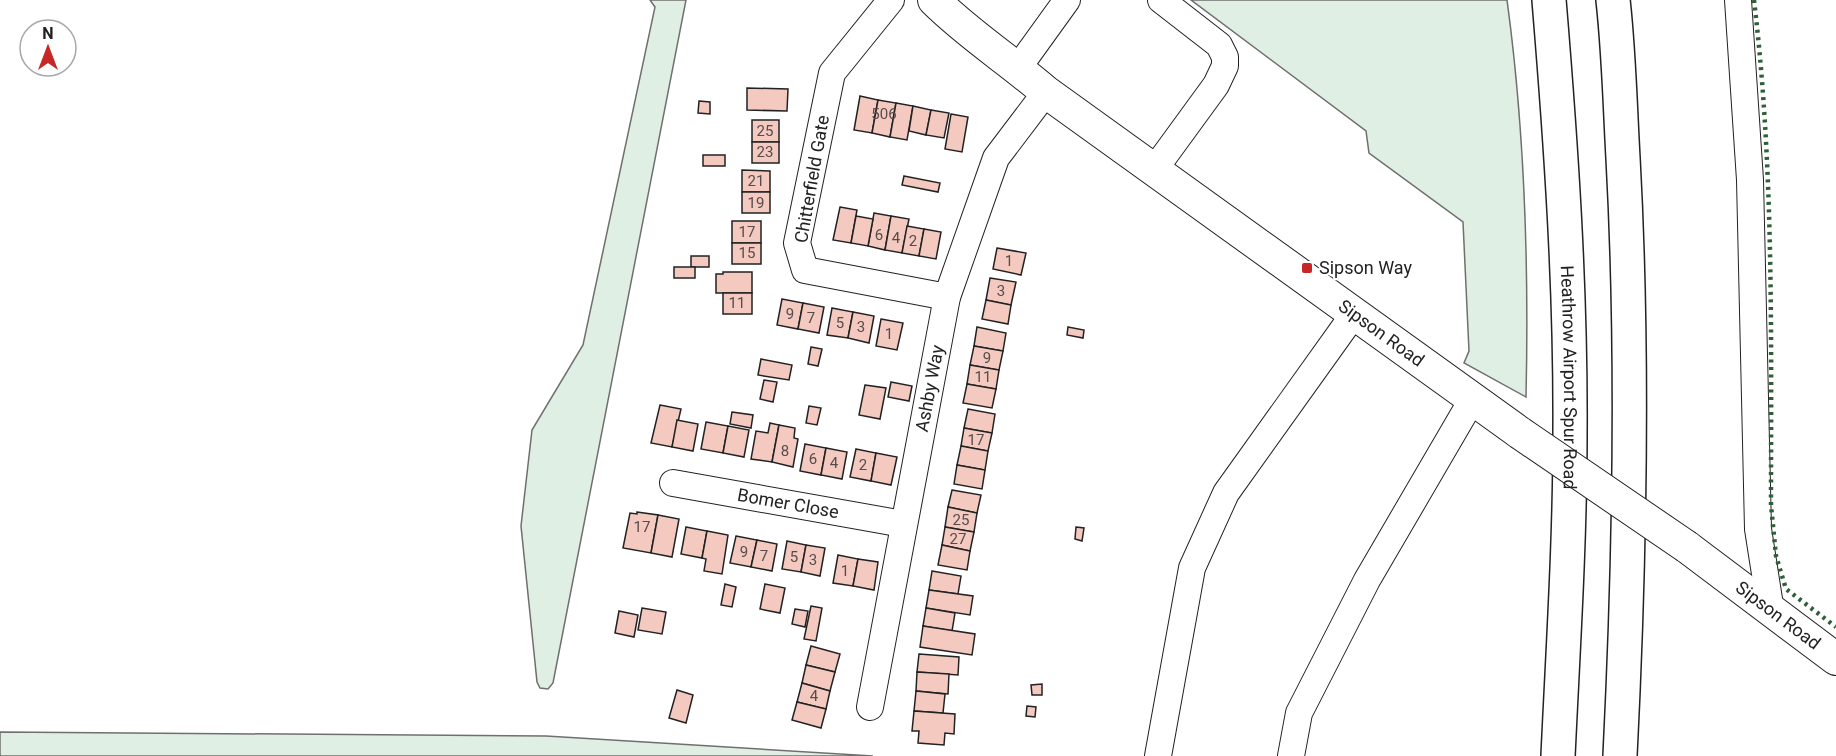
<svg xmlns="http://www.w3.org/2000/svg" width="1836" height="756" viewBox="0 0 1836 756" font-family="Roboto,sans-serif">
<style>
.green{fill:#e0efe3;stroke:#6f6f6f;stroke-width:1.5}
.building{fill:#f3c9c0;stroke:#222;stroke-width:1.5}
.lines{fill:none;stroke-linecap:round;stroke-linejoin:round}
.minor-casing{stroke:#222;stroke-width:28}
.major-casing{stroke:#222;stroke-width:34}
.highway-casing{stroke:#222;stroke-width:36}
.minor{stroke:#fff;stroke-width:26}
.major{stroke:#fff;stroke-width:32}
.highway{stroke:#fff;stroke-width:33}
.major-bridge-casing{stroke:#222;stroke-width:34;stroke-linecap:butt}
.major-bridge{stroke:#fff;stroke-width:32}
.hedge{stroke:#2f5e38;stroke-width:4.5;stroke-dasharray:3 4.5;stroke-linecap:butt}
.poi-dot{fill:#c62828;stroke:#fff;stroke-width:2}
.labels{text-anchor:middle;stroke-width:4.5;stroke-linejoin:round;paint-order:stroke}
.number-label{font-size:15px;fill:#564c4a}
.street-label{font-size:18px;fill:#222;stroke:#fff}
.poi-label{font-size:18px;fill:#222;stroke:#fff;text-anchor:start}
</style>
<rect width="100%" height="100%" fill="#fff"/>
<!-- green -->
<g class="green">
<path d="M 650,0 L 686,0 L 553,683 L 548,689 L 540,688 L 537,682 L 521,526 L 532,430 L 583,345 L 655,7 Z"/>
<path d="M 1191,0 L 1507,0 C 1525,132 1529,264 1526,397 L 1464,363 L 1469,351 L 1463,222 L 1369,153 L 1366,131 Z"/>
<path d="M 0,732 L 546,736 L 873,756 L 0,756 Z"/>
</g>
<!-- building -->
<g class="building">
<path d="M 747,88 L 788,89 L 787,111 L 747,110 Z"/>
<path d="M 860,96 L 878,100 L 872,133 L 854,130 Z"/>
<path d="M 878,100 L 896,103 L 890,137 L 872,133 Z"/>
<path d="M 699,101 L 710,102 L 710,114 L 698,113 Z"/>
<path d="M 896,103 L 913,106 L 907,140 L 890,137 Z"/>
<path d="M 913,106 L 931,110 L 926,135 L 909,131 Z"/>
<path d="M 931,110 L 949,113 L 944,138 L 926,135 Z"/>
<path d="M 951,114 L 968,117 L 962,152 L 945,149 Z"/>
<rect x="752" y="120" width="27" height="22"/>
<rect x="752" y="142" width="27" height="21"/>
<rect x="703" y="155" width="22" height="11"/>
<path d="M 742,170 L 770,171 L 770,192 L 742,192 Z"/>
<path d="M 904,176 L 940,183 L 938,192 L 902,185 Z"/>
<rect x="742" y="192" width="28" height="21"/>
<path d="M 840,207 L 857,210 L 851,243 L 833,240 Z"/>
<path d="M 874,213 L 891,216 L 885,250 L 868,246 Z"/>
<path d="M 856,216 L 873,219 L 868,246 L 851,243 Z"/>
<path d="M 891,216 L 909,219 L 902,253 L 885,250 Z"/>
<rect x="732" y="221" width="29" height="22"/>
<path d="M 907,226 L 924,229 L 919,256 L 902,253 Z"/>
<path d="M 924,229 L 941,232 L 936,259 L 919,256 Z"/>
<rect x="732" y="243" width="29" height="21"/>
<path d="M 997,248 L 1026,253 L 1021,275 L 993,269 Z"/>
<rect x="691" y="256" width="18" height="11"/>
<rect x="674" y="267" width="21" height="11"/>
<path d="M 723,272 L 752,272 L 752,293 L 716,293 L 716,274 L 723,274 Z"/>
<path d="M 990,278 L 1016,282 L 1011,305 L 986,300 Z"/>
<rect x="723" y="293" width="29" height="21"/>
<path d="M 782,299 L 803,303 L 798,329 L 777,325 Z"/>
<path d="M 986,300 L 1011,305 L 1008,324 L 982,319 Z"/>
<path d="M 803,303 L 824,307 L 819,333 L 798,329 Z"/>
<path d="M 832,308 L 853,312 L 848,338 L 827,335 Z"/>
<path d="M 853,312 L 874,316 L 869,343 L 848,338 Z"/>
<path d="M 881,319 L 903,323 L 897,350 L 876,346 Z"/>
<path d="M 977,327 L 1006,333 L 1003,351 L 974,346 Z"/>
<path d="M 1068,327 L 1084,330 L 1083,338 L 1067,335 Z"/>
<path d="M 974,346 L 1003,351 L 999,370 L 970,365 Z"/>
<path d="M 811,347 L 822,349 L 818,366 L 808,364 Z"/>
<path d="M 761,359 L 792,365 L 789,380 L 758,375 Z"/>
<path d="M 970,365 L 999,370 L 996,389 L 967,384 Z"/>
<path d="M 764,380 L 777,382 L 773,402 L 760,399 Z"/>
<path d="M 891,382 L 912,386 L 909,401 L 888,397 Z"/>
<path d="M 967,384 L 996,389 L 992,408 L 963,403 Z"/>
<path d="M 865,385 L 886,388 L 880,419 L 859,415 Z"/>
<path d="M 660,405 L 681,409 L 672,447 L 651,443 Z"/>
<path d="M 809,406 L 821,408 L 817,425 L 806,423 Z"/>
<path d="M 968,409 L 995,414 L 992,433 L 964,428 Z"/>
<path d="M 732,412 L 753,415 L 751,428 L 730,424 Z"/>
<path d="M 677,420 L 698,424 L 693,451 L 672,447 Z"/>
<path d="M 706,422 L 728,426 L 723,453 L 701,449 Z"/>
<path d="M 770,423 L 779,425 L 772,462 L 751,459 L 756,431 L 768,433 Z"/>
<path d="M 779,425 L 795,428 L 794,438 L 798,439 L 793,467 L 772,462 Z"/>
<path d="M 728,426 L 749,430 L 744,457 L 723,453 Z"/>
<path d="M 964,428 L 992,433 L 988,451 L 961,446 Z"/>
<path d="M 805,444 L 826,448 L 821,475 L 800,471 Z"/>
<path d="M 961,446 L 988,451 L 985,470 L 957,465 Z"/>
<path d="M 826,448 L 847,452 L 842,479 L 821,475 Z"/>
<path d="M 856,449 L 876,453 L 871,481 L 850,477 Z"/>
<path d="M 876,453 L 897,457 L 891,485 L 871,481 Z"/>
<path d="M 957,465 L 985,470 L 982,489 L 954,484 Z"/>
<path d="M 952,490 L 981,495 L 977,513 L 948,507 Z"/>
<path d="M 948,507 L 977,513 L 974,532 L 945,527 Z"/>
<path d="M 637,512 L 658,515 L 651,553 L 623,548 L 630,513 L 637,514 Z"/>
<path d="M 658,515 L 679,519 L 672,557 L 651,553 Z"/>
<path d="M 686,527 L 707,531 L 702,558 L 681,554 Z"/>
<path d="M 945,527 L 974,532 L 970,551 L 942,545 Z"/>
<path d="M 1076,527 L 1084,528 L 1082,541 L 1075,539 Z"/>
<path d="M 707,531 L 728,535 L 722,574 L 704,571 L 706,559 L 702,558 Z"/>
<path d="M 736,536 L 757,540 L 751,567 L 730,563 Z"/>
<path d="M 757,540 L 777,544 L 772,571 L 751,567 Z"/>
<path d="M 787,541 L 806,545 L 801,572 L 782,569 Z"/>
<path d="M 806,545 L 825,548 L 820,576 L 801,572 Z"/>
<path d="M 942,545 L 970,551 L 967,570 L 938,565 Z"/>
<path d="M 838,555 L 858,559 L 853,586 L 833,583 Z"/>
<path d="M 858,559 L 878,562 L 874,590 L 853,586 Z"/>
<path d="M 932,571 L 961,576 L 958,594 L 929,590 Z"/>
<path d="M 725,584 L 736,587 L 732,607 L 721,605 Z"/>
<path d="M 765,584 L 785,588 L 780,613 L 760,609 Z"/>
<path d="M 929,590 L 973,596 L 970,615 L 926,608 Z"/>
<path d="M 811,606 L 822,608 L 816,641 L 804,639 Z"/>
<path d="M 642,608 L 666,612 L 662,634 L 638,630 Z"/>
<path d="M 926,608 L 955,613 L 952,631 L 923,626 Z"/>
<path d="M 795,609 L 808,611 L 805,627 L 792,624 Z"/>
<path d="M 619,611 L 638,615 L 634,637 L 615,633 Z"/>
<path d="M 923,626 L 975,634 L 972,655 L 920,647 Z"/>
<path d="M 811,646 L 840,654 L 835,672 L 806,665 Z"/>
<path d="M 919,654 L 959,657 L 958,675 L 917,672 Z"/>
<path d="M 806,665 L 835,672 L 830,691 L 802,683 Z"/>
<path d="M 917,672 L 949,674 L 948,694 L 916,691 Z"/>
<path d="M 802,683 L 830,691 L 826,709 L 797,702 Z"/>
<path d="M 1042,684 L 1042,695 L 1032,695 L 1031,685 Z"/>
<path d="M 677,690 L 693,695 L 686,723 L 669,718 Z"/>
<path d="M 916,691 L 945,694 L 943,713 L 914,711 Z"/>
<path d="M 797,702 L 826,709 L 821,728 L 792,720 Z"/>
<path d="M 1027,706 L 1036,707 L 1035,717 L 1026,716 Z"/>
<path d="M 914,711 L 955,714 L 954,734 L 945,733 L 944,745 L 918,743 L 919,731 L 912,731 Z"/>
</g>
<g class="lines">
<defs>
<g id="minor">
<path d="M 891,0 L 832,73 L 797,243 L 805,270 L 947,297"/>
<path d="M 1738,0 L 1750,180 L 1758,529 L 1771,612"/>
<path d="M 1018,68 L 1067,0"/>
<path d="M 1154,170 L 1216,85 L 1225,66 L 1225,57 L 1219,45 L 1161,0"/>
<path id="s1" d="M 673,483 L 903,524"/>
<path id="s2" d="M 870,707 L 947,297 L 996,158 L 1046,92"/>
<path d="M 1158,756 L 1192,568 L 1226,493 L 1354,314"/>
<path d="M 1291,756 L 1299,713 L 1367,580 L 1472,400"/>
</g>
<g id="major">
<path id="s3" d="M 934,0 C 968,34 1009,60 1046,92 L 1520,433"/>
<path id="s4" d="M 1687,547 L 1836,659"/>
</g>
<g id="highway">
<path id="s5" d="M 1549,0 C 1561,144 1571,289 1570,434 C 1570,542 1563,649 1558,756"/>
<path d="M 1613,0 C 1619,53 1620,105 1623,158 C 1634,358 1630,556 1620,756"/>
</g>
</defs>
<!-- minor casing -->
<use href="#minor" class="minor-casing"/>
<!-- major casing -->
<use href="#major" class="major-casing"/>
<!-- highway casing -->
<use href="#highway" class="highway-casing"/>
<!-- minor -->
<use href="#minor" class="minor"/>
<!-- major -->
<use href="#major" class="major"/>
<!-- highway -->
<use href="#highway" class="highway"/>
<defs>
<path id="major-bridge" d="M 1520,433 L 1687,547"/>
</defs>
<!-- major-bridge casing -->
<use href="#major-bridge" class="major-bridge-casing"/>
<!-- major-bridge -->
<use href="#major-bridge" class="major-bridge"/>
<!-- hedge -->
<path class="hedge" d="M 1754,0 C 1774,167 1771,337 1771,505 L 1776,556 L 1786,589 L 1836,627"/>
</g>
<!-- markers -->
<rect class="poi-dot" x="1301" y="262" width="12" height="12" rx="3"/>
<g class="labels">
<!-- number labels -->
<g class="number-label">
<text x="884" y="119">506</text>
<text x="765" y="136">25</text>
<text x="765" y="157">23</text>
<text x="756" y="186">21</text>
<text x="756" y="208">19</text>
<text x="747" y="237">17</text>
<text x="879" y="240">6</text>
<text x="896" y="243">4</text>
<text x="913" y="246">2</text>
<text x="747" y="258">15</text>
<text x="1009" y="266">1</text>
<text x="1001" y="296">3</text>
<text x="737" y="308">11</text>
<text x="790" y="319">9</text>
<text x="811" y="323">7</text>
<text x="840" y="328">5</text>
<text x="861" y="332">3</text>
<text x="889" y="339">1</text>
<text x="987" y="363">9</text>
<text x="983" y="382">11</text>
<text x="976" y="445">17</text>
<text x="785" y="456">8</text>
<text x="813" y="464">6</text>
<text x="834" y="468">4</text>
<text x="863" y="470">2</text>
<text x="961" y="525">25</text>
<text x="642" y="532">17</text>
<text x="958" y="544">27</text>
<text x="744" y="557">9</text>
<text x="764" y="561">7</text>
<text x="794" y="562">5</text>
<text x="813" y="565">3</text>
<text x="845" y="576">1</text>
<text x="814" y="701">4</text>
</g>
<!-- street labels -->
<g class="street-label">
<text transform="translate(812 179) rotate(-80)" y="6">Chitterfield Gate</text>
<text dy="6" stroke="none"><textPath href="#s3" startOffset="558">Sipson Road</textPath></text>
<text dy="6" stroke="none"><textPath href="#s5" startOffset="378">Heathrow Airport Spur Road</textPath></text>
<text dy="6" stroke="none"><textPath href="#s2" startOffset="324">Ashby Way</textPath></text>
<text dy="6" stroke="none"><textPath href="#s1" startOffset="117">Bomer Close</textPath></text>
<text dy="6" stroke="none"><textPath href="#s4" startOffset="114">Sipson Road</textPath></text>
</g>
<!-- poi labels -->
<g class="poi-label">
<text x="1319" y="274">Sipson Way</text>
</g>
</g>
<!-- north arrow -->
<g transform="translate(48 48)"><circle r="28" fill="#ffffff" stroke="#a7a7a7" stroke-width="1.5"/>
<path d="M0-4.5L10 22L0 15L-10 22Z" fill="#c62828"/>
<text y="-9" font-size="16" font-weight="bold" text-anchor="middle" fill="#222222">N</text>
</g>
</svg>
